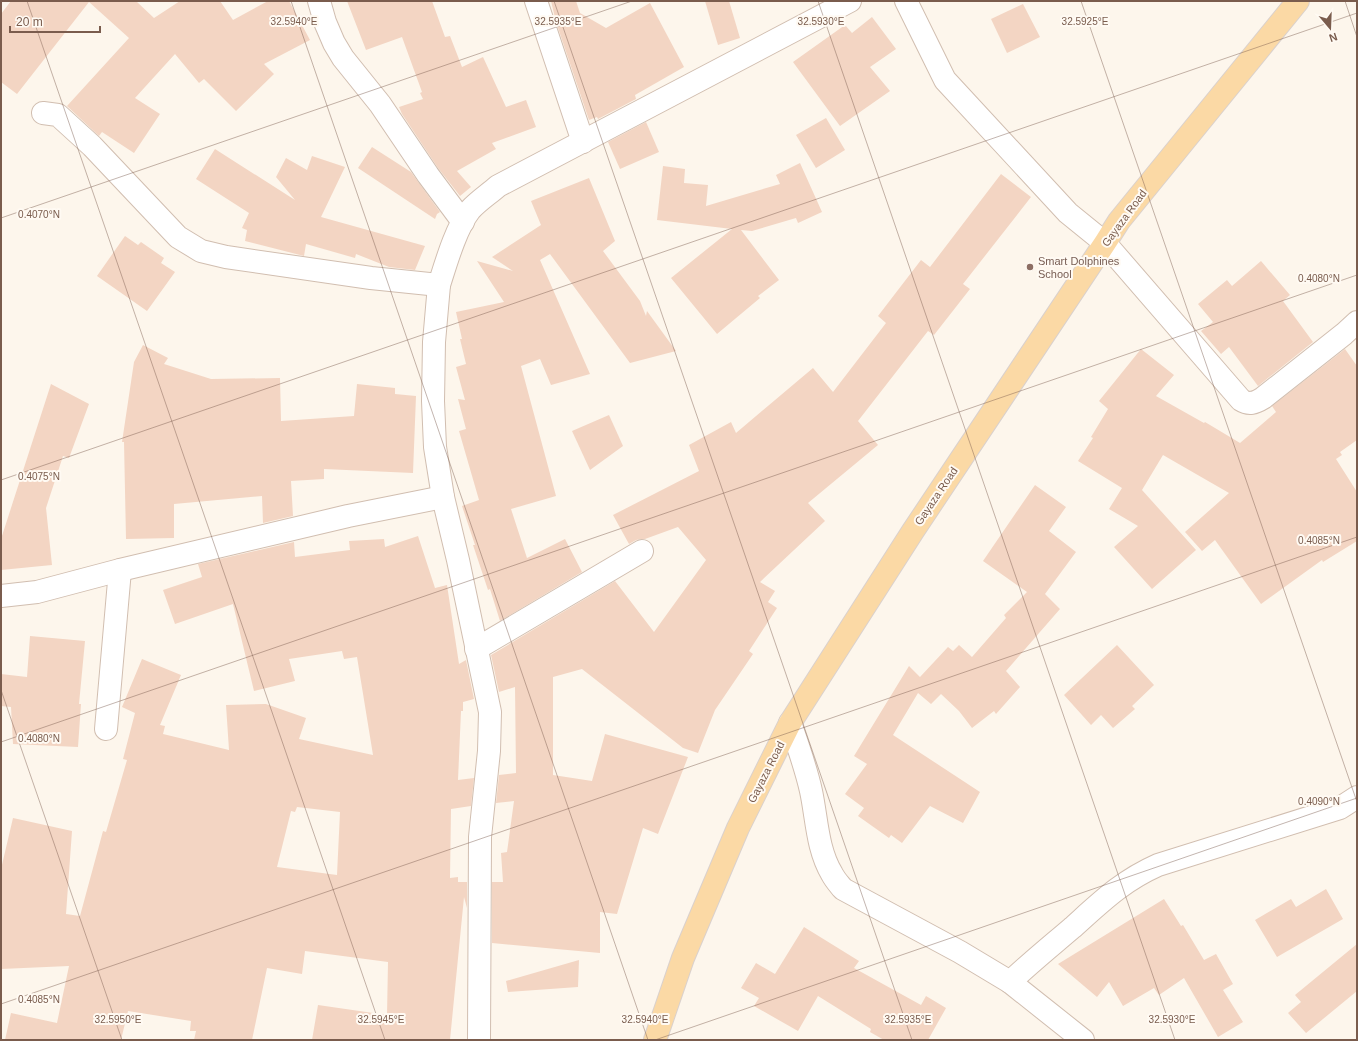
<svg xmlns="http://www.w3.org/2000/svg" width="1358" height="1041" viewBox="0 0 1358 1041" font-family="Helvetica,sans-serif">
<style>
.building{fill:#f3d5c3;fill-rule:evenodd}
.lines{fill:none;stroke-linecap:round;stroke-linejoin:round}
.street-casing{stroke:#d1beb0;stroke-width:24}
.primary-casing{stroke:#dad1cd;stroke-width:24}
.street{stroke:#fff;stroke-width:22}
.primary{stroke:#fbd9a5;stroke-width:22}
.ticks{fill:none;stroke:#7a5c4d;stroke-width:1;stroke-opacity:0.45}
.education-dot{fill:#8d6e63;stroke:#fffaf3;stroke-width:1.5}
.labels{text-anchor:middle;stroke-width:4;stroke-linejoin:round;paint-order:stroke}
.street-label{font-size:11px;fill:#7a5c4d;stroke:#fffaf3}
.education-label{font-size:11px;fill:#785e54;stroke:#fffaf3;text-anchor:start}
.ticks-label{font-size:10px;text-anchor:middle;fill:#7a5c4d;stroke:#fffaf3;stroke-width:4;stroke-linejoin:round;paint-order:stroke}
</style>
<rect width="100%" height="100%" fill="#fdf6ec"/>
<!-- building -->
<g class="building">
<path d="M 11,1 L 136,1 L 154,18 L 180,1 L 220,1 L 233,20 L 268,1 L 289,1 L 310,40 L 264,64 L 274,74 L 236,111 L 204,79 L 199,83 L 175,54 L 135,98 L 160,114 L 134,153 L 102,132 L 99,136 L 67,106 L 129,38 L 89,2 L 17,94 L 1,82 L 1,14 Z"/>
<path d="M 347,1 L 432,1 L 445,37 L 450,36 L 462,67 L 483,57 L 506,107 L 526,100 L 536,127 L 492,143 L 496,149 L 457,171 L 471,187 L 460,196 L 438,168 L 402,114 L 399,107 L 423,99 L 420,93 L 422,92 L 402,37 L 366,50 Z"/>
<path d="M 551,1 L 576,1 L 580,13 L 606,28 L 650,3 L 684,67 L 635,95 L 636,99 L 598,119 L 597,117 L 589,120 L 556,22 Z"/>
<path d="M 705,1 L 729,1 L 740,38 L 718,45 Z"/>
<path d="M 1023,4 L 1040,37 L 1007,53 L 991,19 Z"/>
<path d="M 872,17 L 896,49 L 870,67 L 890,91 L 840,126 L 793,62 L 845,25 L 852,33 Z"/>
<path d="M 826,118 L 845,150 L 816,168 L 796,135 Z"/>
<path d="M 646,122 L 659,152 L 620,169 L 608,142 Z"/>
<path d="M 372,147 L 411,172 L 440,212 L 437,214 L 435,219 L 358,168 Z"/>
<path d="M 215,149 L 295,200 L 276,177 L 286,158 L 307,170 L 312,156 L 345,167 L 321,217 L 425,246 L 415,270 L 389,267 L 356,254 L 355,258 L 306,244 L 304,256 L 245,241 L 247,230 L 242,228 L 249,213 L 196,179 Z"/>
<path d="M 800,163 L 822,212 L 798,223 L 796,218 L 752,231 L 741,230 L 779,280 L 758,296 L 760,298 L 717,334 L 671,278 L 732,229 L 657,220 L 663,166 L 685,169 L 684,183 L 708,185 L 706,206 L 780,184 L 776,175 Z"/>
<path d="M 1001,174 L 1031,197 L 963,284 L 970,289 L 934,335 L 928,331 L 858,421 L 878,445 L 808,503 L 825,521 L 760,582 L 775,591 L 768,602 L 777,608 L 749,651 L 753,654 L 715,710 L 698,753 L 683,748 L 582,669 L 553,677 L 553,775 L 592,781 L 605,734 L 688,757 L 658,834 L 643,828 L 617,914 L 600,912 L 600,953 L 492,943 L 492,882 L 503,882 L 501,853 L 507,852 L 514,801 L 496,803 L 499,775 L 516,773 L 515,687 L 499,692 L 491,655 L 615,581 L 654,632 L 706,560 L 678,527 L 645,539 L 641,539 L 636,540 L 629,544 L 613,515 L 699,471 L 689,445 L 731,422 L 736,433 L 813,368 L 833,392 L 886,323 L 878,316 L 921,260 L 930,267 Z"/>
<path d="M 589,178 L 615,241 L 603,251 L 640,301 L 646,316 L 647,311 L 676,351 L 630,363 L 550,254 L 540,260 L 590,374 L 551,385 L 540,359 L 521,366 L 556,496 L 511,509 L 527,558 L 565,539 L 582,572 L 500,621 L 490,589 L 488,590 L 473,545 L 475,545 L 462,506 L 479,500 L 459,431 L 466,429 L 458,399 L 465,400 L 456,367 L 466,364 L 460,339 L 462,339 L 456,312 L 504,302 L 477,261 L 513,271 L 492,257 L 541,225 L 531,201 Z"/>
<path d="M 125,236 L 138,245 L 141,242 L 164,258 L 161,263 L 175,272 L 147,311 L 97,276 Z"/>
<path d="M 1261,261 L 1290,295 L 1283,301 L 1313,342 L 1258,386 L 1229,347 L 1221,354 L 1201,331 L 1213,322 L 1198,304 L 1227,280 L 1232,286 Z"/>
<path d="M 143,345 L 168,358 L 164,364 L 211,379 L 280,378 L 281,421 L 354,416 L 357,384 L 395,388 L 395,394 L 416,396 L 413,473 L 324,469 L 324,479 L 291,481 L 293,516 L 263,523 L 262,496 L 174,504 L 174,538 L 126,539 L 124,442 L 122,442 L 134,362 Z"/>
<path d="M 1141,349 L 1174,375 L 1156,396 L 1204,423 L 1205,422 L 1240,443 L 1276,412 L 1272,406 L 1345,349 L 1357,366 L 1357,440 L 1340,452 L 1342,455 L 1336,459 L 1357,492 L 1357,541 L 1323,562 L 1322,560 L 1261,604 L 1215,540 L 1202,551 L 1185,532 L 1229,493 L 1163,455 L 1142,490 L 1196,550 L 1152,589 L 1114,547 L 1138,526 L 1109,509 L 1122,488 L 1078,461 L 1093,438 L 1091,437 L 1108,409 L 1099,401 Z"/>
<path d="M 51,384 L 89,404 L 69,458 L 63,456 L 46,508 L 52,565 L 1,570 L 1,539 Z"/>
<path d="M 609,415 L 623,446 L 590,470 L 572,431 Z"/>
<path d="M 1035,485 L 1066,507 L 1049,531 L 1076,552 L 1045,594 L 1060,609 L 1006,671 L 1020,687 L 996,714 L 994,711 L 972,728 L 959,711 L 941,694 L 931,704 L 918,693 L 893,735 L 980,792 L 963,823 L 930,806 L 902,843 L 891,835 L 889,838 L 858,816 L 864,808 L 845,794 L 867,764 L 854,756 L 909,666 L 920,677 L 948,647 L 953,651 L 959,645 L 972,657 L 1006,618 L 1004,615 L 1027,592 L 983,561 Z"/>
<path d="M 418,536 L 435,588 L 447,585 L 459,664 L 466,660 L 474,699 L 463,702 L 463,711 L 461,711 L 458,780 L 474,778 L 471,806 L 451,809 L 450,878 L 458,877 L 458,882 L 467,882 L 467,908 L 464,897 L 450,1040 L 312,1040 L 318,1005 L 387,1015 L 388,962 L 305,951 L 302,974 L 267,968 L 252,1040 L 194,1040 L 196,1031 L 190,1031 L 191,1021 L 128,1011 L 121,1040 L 5,1040 L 11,1013 L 57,1023 L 69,966 L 1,969 L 1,869 L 13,818 L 72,831 L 66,914 L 80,916 L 103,831 L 106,832 L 127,760 L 123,759 L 135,713 L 122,707 L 142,659 L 181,675 L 160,725 L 165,726 L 163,734 L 229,750 L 226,705 L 266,704 L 306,718 L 299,739 L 373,755 L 357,657 L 344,659 L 342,651 L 289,659 L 295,681 L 254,691 L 233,604 L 175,624 L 163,590 L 202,577 L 198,564 L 294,542 L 295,557 L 350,550 L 349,541 L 384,539 L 385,547 ZM 297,807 L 340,812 L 337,875 L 277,867 L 291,811 L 295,812 Z"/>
<path d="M 30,636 L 85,641 L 79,704 L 81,704 L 78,747 L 13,744 L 11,707 L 1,706 L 1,674 L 27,677 Z"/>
<path d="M 1117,645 L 1154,685 L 1132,706 L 1135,709 L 1113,728 L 1101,715 L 1091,725 L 1064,695 Z"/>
<path d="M 1326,889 L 1343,919 L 1277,957 L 1255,920 L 1291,899 L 1296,907 Z"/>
<path d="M 1164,899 L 1181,926 L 1183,925 L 1204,960 L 1216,954 L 1233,984 L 1223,990 L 1243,1022 L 1218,1037 L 1184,978 L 1159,995 L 1154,988 L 1123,1006 L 1109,982 L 1097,997 L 1058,964 Z"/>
<path d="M 804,927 L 859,961 L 854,968 L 921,1005 L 926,996 L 946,1008 L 928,1040 L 884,1040 L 870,1032 L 871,1029 L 818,996 L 798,1031 L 754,1006 L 759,998 L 741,988 L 756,963 L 775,974 Z"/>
<path d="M 1357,944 L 1357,991 L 1306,1033 L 1288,1013 L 1301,1002 L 1295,995 Z"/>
<path d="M 579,960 L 578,987 L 508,992 L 506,981 Z"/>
</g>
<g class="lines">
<defs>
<g id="street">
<path d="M 319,1 L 325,22 L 334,43 L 343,58 L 380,104 L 428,175 L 463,222"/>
<path d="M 536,1 L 583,142"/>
<path d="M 906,1 L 945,80 L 1068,213 L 1105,243 L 1241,400 C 1249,405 1255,403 1263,398 L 1344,334 L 1357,322"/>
<path d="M 43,113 L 58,115 L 92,146 L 178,237 L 201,251 L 226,257 L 371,278 L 439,285 C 446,263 456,228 470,210 C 478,201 489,194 498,186 L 850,1"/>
<path d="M 439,285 L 434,342 L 433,401 L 435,447 L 443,497 L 458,560 L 490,712 L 489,751 L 480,837 L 479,1040"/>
<path d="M 1,596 L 37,592 L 120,570 L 348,516 L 443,497"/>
<path d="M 476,649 L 642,551"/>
<path d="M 790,723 C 798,746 806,768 811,791 C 817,819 817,849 832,874 C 835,880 839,884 843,889 L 960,952 L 1010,982 C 1030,963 1051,946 1072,928 C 1101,902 1122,881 1158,865 L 1340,808 L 1357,797"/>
<path d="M 106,729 L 120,570"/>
<path d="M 1010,982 L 1083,1040"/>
</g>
<path id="primary" d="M 655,1040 L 683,958 L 738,828 L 790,723 L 913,531 L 1105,243 L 1119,221 L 1298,1"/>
</defs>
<!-- street casing -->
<use href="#street" class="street-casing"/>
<!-- primary casing -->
<use href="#primary" class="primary-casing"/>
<!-- street -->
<use href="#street" class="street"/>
<!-- primary -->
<use href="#primary" class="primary"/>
</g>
<!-- ticks -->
<path class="ticks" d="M 27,1 L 385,1040M 291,1 L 648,1040M 554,1 L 912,1040M 818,1 L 1175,1040M 1081,1 L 1357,802M 1345,1 L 1357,37M 1,218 L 632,1M 1,480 L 1357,13M 1,690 L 122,1040M 1,742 L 1357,275M 1,1004 L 1357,537M 655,1040 L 1357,798"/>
<!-- markers -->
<circle class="education-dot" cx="1030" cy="267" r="4"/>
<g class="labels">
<!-- street labels -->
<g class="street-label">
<text transform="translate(1124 218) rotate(-54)" y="4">Gayaza Road</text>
<text transform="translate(936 496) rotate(-56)" y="4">Gayaza Road</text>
<text transform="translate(766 772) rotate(-63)" y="4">Gayaza Road</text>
</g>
<!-- education labels -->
<g class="education-label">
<text x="1038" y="265">Smart Dolphines<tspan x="1038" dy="13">School</tspan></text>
</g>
</g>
<g class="ticks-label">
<text x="294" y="25">32.5940°E</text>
<text x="558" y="25">32.5935°E</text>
<text x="821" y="25">32.5930°E</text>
<text x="1085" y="25">32.5925°E</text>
<text x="39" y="218">0.4070°N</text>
<text x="1319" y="282">0.4080°N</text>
<text x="39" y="480">0.4075°N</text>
<text x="1319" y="544">0.4085°N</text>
<text x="39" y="742">0.4080°N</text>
<text x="1319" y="805">0.4090°N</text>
<text x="39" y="1003">0.4085°N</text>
<text x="118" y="1023">32.5950°E</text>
<text x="381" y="1023">32.5945°E</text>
<text x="645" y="1023">32.5940°E</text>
<text x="908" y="1023">32.5935°E</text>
<text x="1172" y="1023">32.5930°E</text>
</g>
<!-- border -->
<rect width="1358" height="1041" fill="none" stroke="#7a5c4d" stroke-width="4"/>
<!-- north arrow -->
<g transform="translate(1330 28) rotate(161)" stroke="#fffaf3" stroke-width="3" paint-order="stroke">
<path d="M0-3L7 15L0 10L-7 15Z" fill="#7a5c4d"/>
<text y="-6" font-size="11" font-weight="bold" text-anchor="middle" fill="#7a5c4d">N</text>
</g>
<!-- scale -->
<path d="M10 26v6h90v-6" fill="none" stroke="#7a5c4d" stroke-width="2"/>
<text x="16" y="26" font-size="12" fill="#7a5c4d" stroke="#fffaf3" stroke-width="3" paint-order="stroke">20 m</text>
</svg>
